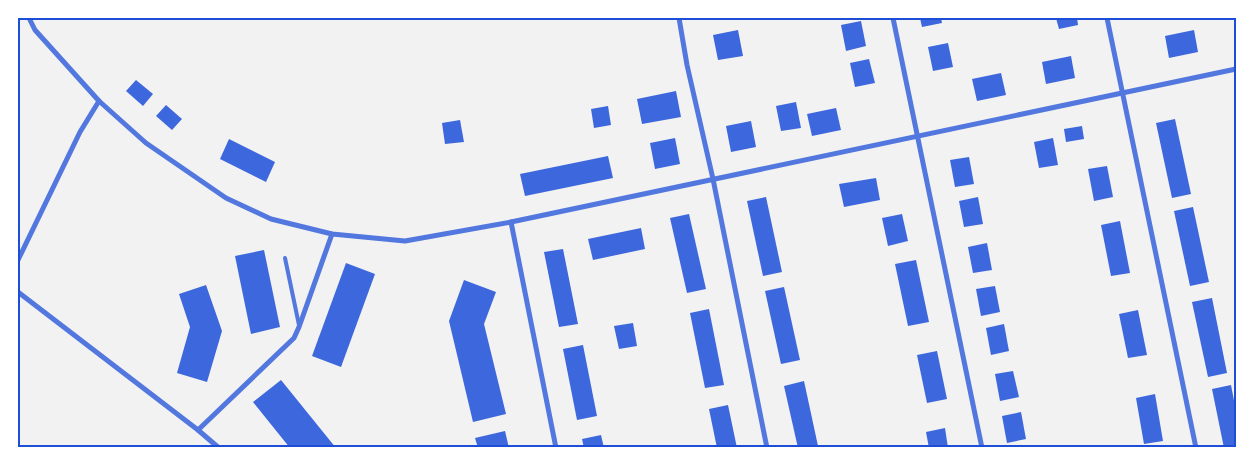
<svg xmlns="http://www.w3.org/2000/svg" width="1254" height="465" viewBox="0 0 1254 465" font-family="Manrope,sans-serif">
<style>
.building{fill:#3d67dc}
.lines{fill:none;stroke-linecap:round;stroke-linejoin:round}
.service{stroke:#5277de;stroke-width:4}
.minor{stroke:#5277de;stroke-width:5}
.neatline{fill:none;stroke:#1d4ed8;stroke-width:2}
</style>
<rect width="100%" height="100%" fill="#f2f2f2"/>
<!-- building -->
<g class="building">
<path d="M 920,18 L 941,18 L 942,23 L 922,27 Z"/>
<path d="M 1056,18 L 1077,18 L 1078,25 L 1059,29 Z"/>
<path d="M 861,21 L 866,46 L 846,51 L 841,25 Z"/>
<path d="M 738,30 L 743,56 L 718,60 L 713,35 Z"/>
<path d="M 1194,30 L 1198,52 L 1169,58 L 1165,36 Z"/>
<path d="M 948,43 L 953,67 L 933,71 L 928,47 Z"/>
<path d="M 1071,56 L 1075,78 L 1046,84 L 1042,62 Z"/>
<path d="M 869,59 L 875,83 L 855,87 L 850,63 Z"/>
<path d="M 1001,73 L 1006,95 L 977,101 L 972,79 Z"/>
<path d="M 136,80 L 153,94 L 143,106 L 126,91 Z"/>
<path d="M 676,91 L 681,117 L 642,124 L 637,99 Z"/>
<path d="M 796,102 L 801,128 L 781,131 L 776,106 Z"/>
<path d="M 166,105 L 182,119 L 172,130 L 156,116 Z"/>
<path d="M 608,106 L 611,125 L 594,128 L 591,109 Z"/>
<path d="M 836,108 L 841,130 L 812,136 L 807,114 Z"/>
<path d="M 1175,119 L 1191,194 L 1172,198 L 1156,123 Z"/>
<path d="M 460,120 L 464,142 L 445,144 L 442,123 Z"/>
<path d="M 751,121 L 756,147 L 731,152 L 726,126 Z"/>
<path d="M 1082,126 L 1084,139 L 1066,142 L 1064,129 Z"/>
<path d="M 675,138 L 680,164 L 655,169 L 650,143 Z"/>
<path d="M 1053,138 L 1058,165 L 1039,168 L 1034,142 Z"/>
<path d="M 229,139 L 275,162 L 266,182 L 220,159 Z"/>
<path d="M 608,156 L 613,178 L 525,196 L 520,174 Z"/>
<path d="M 969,157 L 974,184 L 955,187 L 950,160 Z"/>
<path d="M 1107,166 L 1113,197 L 1094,201 L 1088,169 Z"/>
<path d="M 876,178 L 880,200 L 844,207 L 839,184 Z"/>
<path d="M 766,197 L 782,272 L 763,276 L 747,201 Z"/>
<path d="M 978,197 L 983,224 L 964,227 L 959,201 Z"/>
<path d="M 1193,207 L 1209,282 L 1190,286 L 1174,211 Z"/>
<path d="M 689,214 L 706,289 L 687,293 L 670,218 Z"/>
<path d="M 902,214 L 908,241 L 888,246 L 882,218 Z"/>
<path d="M 1120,221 L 1130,273 L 1111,276 L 1101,225 Z"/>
<path d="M 641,228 L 645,249 L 593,260 L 588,239 Z"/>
<path d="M 987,243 L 992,270 L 973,273 L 968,247 Z"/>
<path d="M 563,249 L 578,324 L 559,327 L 544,252 Z"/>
<path d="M 264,250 L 280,327 L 251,334 L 235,256 Z"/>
<path d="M 916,260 L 929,322 L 908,326 L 895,264 Z"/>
<path d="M 346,263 L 375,274 L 341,367 L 312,356 Z"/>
<path d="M 464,280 L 496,292 L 484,324 L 506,414 L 473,422 L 449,321 Z"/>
<path d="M 206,285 L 222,331 L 207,382 L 177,373 L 190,327 L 179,294 Z"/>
<path d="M 995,286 L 1000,312 L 981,316 L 976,289 Z"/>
<path d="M 784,287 L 800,360 L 781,364 L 765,291 Z"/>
<path d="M 1212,298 L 1227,373 L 1208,377 L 1192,302 Z"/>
<path d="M 709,309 L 724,385 L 705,388 L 690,313 Z"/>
<path d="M 1138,310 L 1147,355 L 1128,358 L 1119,314 Z"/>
<path d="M 633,323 L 637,346 L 619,349 L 614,326 Z"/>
<path d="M 1004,324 L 1009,351 L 991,355 L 986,328 Z"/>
<path d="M 583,345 L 597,416 L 577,420 L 563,349 Z"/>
<path d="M 937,351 L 947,399 L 927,403 L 917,355 Z"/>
<path d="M 1013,371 L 1019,397 L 1000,401 L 995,374 Z"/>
<path d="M 281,380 L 336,448 L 290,448 L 253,402 Z"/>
<path d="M 804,381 L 818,446 L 813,448 L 798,448 L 784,386 Z"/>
<path d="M 1231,385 L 1236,411 L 1236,448 L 1224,448 L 1212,389 Z"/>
<path d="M 1155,394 L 1163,441 L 1144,444 L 1136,398 Z"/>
<path d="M 728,405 L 737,448 L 717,448 L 709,409 Z"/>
<path d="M 1021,412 L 1026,439 L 1007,443 L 1002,416 Z"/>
<path d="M 945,428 L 948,448 L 929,448 L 926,432 Z"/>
<path d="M 505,431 L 509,448 L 478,448 L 475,438 Z"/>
<path d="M 601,435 L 604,448 L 584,448 L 582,439 Z"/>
</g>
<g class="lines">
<!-- service -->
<path class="service" d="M 285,258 L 299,325"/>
<!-- minor -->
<g class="minor">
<path d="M 29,18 L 35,30 L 99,101 L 146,143 L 226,198 L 271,219 L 332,234 L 405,241 L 511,222 L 1236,69"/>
<path d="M 679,18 L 687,65 L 713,179 L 767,448"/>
<path d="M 893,18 L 982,448"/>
<path d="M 1107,18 L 1196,448"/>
<path d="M 511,222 L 556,448"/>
<path d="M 18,260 L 80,132 L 99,101"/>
<path d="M 18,292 L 198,430 L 219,448"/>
<path d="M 198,430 L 294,338 L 299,327 L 332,234"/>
</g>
</g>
<!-- border -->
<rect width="1254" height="465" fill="none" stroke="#ffffff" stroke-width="38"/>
<rect x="19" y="19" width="1216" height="427" class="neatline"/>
</svg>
